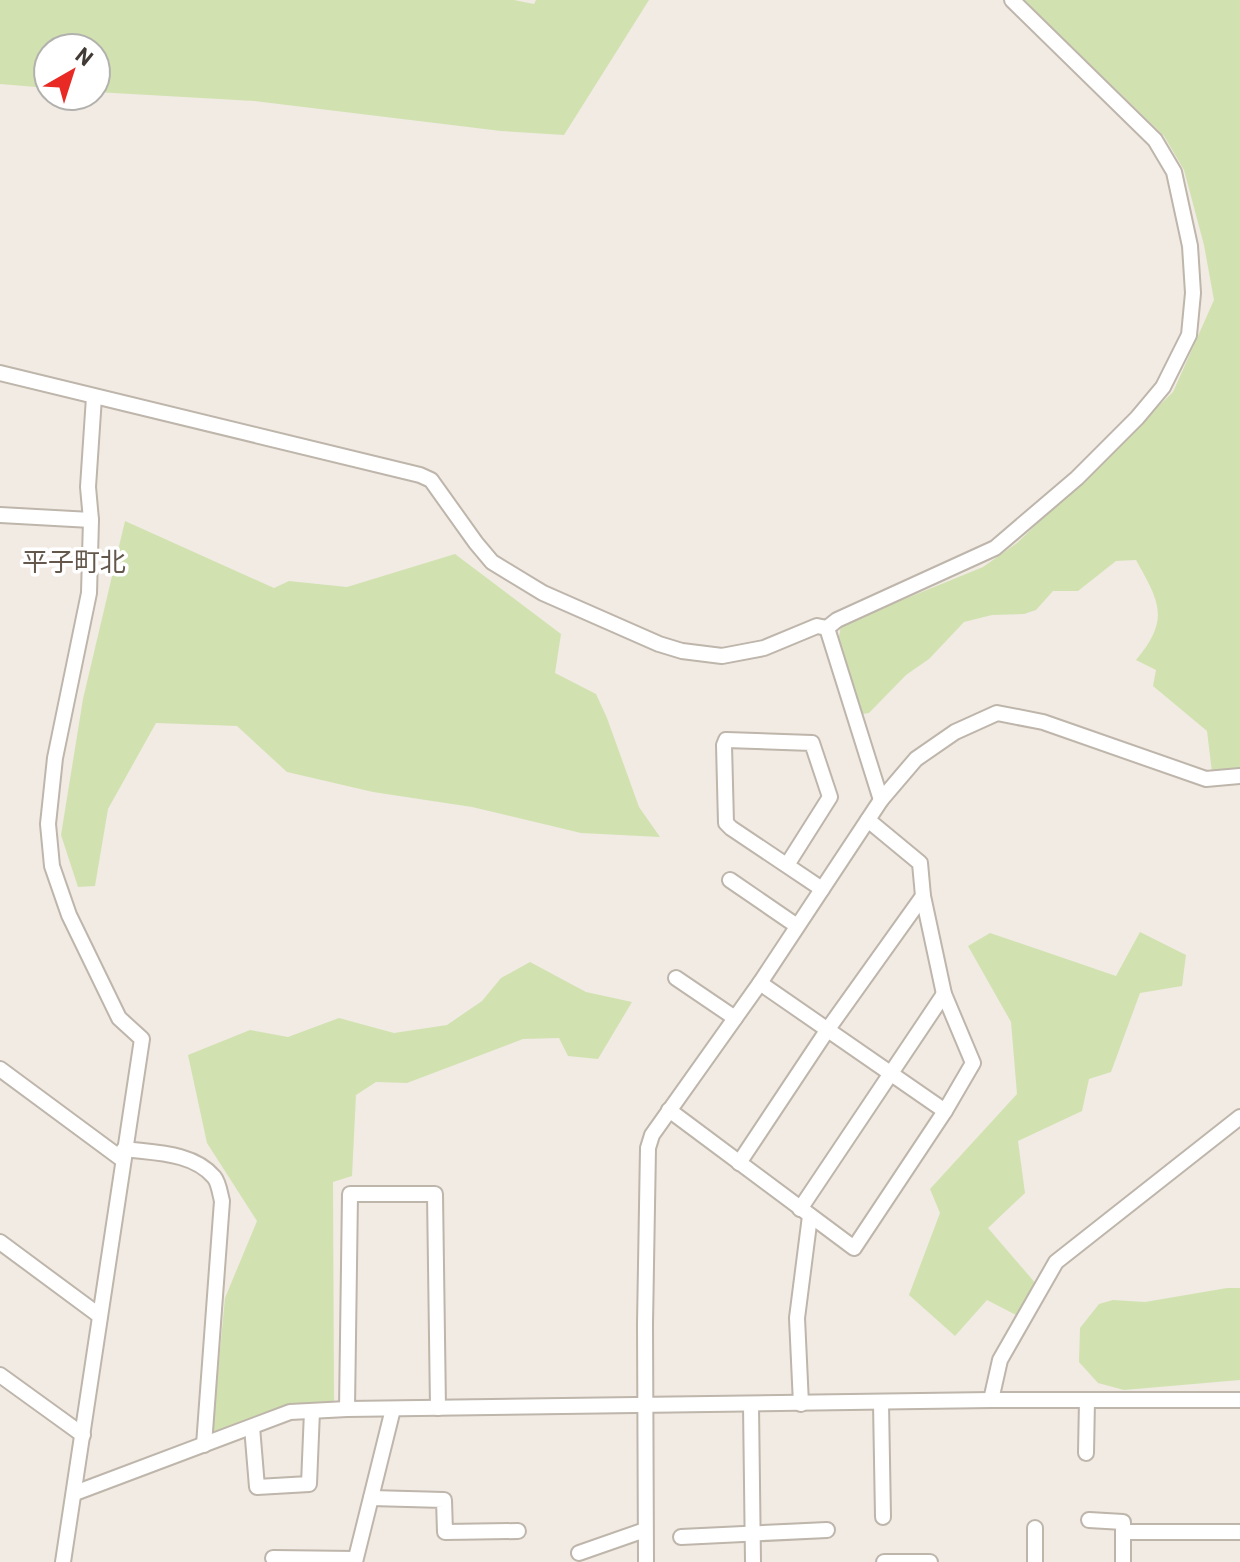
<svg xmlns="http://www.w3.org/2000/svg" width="1240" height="1562" viewBox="0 0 1240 1562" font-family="Barlow,'Noto Sans JP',sans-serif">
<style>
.green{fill:#d1e2b0}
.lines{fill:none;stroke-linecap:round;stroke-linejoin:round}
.minor-casing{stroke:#beb5ab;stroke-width:18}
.minor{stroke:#fff;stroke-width:14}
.labels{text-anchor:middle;stroke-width:7;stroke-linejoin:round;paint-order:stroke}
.quarter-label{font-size:26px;fill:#64584d;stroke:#fff}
</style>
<rect width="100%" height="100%" fill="#f1ebe4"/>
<!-- green -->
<g class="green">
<path d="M 0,0 L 514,0 L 534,4 L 536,0 L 649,0 L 564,135 L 501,131 L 254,101 L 96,92 L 96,48 L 48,48 L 48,88 L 0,84 Z"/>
<path d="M 1024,0 L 1240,0 L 1240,769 L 1212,772 L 1207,731 L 1153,686 L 1156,670 L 1136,660 C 1170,619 1160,603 1136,560 L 1116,561 L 1078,591 L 1053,591 L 1036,610 L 1024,614 L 992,615 L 964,622 L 929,659 L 906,675 L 869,713 L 862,714 L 839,637 L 841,625 L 983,567 L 1017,543 L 1173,392 L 1214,300 L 1204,245 L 1184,170 L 1164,136 Z"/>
<path d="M 125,521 L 274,588 L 289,581 L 347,587 L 455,554 L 561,634 L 555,673 L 596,694 L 607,718 L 639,807 L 660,837 L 581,833 L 472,807 L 373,792 L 287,772 L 237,726 L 156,723 L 108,809 L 95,886 L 78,887 L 61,835 L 83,699 Z"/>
<path d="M 1140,932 L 1186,955 L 1182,986 L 1140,993 L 1111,1072 L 1089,1079 L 1082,1111 L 1018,1141 L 1025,1193 L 988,1228 L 1037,1285 L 1016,1315 L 987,1300 L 955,1336 L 909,1295 L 940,1213 L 930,1189 L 1017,1094 L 1011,1022 L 968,946 L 990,933 L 1116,976 Z"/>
<path d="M 530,962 L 586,992 L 632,1002 L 598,1059 L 568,1056 L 559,1038 L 523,1039 L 407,1083 L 376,1082 L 356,1095 L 352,1176 L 333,1182 L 334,1401 L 289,1404 L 212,1435 L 225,1298 L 257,1221 L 207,1143 L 188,1055 L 250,1030 L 288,1037 L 339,1018 L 394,1033 L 447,1025 L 482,1001 L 501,978 Z"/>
<path d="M 1227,1288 L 1240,1288 L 1240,1380 L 1124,1390 L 1098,1383 L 1079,1362 L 1080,1328 L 1099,1304 L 1113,1300 L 1145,1302 Z"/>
</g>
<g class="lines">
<defs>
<g id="minor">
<path d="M 0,373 L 420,475 L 431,480 L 476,543 L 492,562 L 543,593 L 659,644 L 682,651 L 722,656 L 764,648 L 817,626 L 827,628"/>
<path d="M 0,515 L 91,520"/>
<path d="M 827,628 L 837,620 L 995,548 L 1077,478 L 1137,418 L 1163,387 L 1189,335 L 1193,293 L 1190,246 L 1174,172 L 1155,140 L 1012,0"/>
<path d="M 827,628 L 881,800"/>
<path d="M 787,865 L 830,797 L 812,743 L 726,740 L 724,745 L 726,823 L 731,828 L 822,889"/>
<path d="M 730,880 L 797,926"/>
<path d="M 676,978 L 735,1018"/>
<path d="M 760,983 L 945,1111"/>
<path d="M 0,1069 L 123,1160"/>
<path d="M 669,1110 L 854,1248 L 945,1111 L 973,1063 L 944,994 L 923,896 L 920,863 L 868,820"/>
<path d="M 124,1149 C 154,1153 193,1152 214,1177 C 219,1183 220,1194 222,1201 L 204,1445"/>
<path d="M 739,1163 L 828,1029 L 923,896"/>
<path d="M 800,1209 L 944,994"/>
<path d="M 0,1242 L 100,1316"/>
<path d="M 0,1375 L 83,1435"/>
<path d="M 991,1400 L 1000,1360 L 1056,1262 L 1240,1117"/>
<path d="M 881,1403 L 883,1517"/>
<path d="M 801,1404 L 797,1318 L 810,1216"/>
<path d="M 751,1405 L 753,1562"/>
<path d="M 347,1409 L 350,1194 L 435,1194 L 438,1408"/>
<path d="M 252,1427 L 257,1487 L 309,1484 L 312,1411"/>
<path d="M 1086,1453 L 1087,1400"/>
<path d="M 75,1493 L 290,1412 L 347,1409 L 991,1400 L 1240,1400"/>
<path d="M 371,1498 L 444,1500 L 445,1532 L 518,1531"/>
<path d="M 1089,1520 L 1123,1522 L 1123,1562"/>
<path d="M 1035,1528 L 1035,1562"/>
<path d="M 1123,1532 L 1240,1532"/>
<path d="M 681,1537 L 827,1530"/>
<path d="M 579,1553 L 645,1530"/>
<path d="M 273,1558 L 355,1559"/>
<path d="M 63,1562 L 142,1039 L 119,1018 L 69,915 L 52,866 L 48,824 L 55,758 L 89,593 L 91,520 L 88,487 L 94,397"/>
<path d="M 355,1562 L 393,1409"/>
<path d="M 646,1562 L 645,1324 L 648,1148 L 652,1135 L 760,983 L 881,800 L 916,759 L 955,732 L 997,713 L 1043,722 L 1206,779 L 1240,776"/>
<path d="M 884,1562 L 930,1562"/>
</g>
</defs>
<!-- minor casing -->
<use href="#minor" class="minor-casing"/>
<!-- minor -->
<use href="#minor" class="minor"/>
</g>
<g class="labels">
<!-- quarter labels -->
<g class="quarter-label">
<text x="74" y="571">平子町北</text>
</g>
</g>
<!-- north arrow -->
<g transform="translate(72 72) rotate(39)"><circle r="38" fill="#ffffff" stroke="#b3b1ae" stroke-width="2"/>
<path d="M0-6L14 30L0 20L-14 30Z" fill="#e92923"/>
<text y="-12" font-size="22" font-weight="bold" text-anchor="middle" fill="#423b35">N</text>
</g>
</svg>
